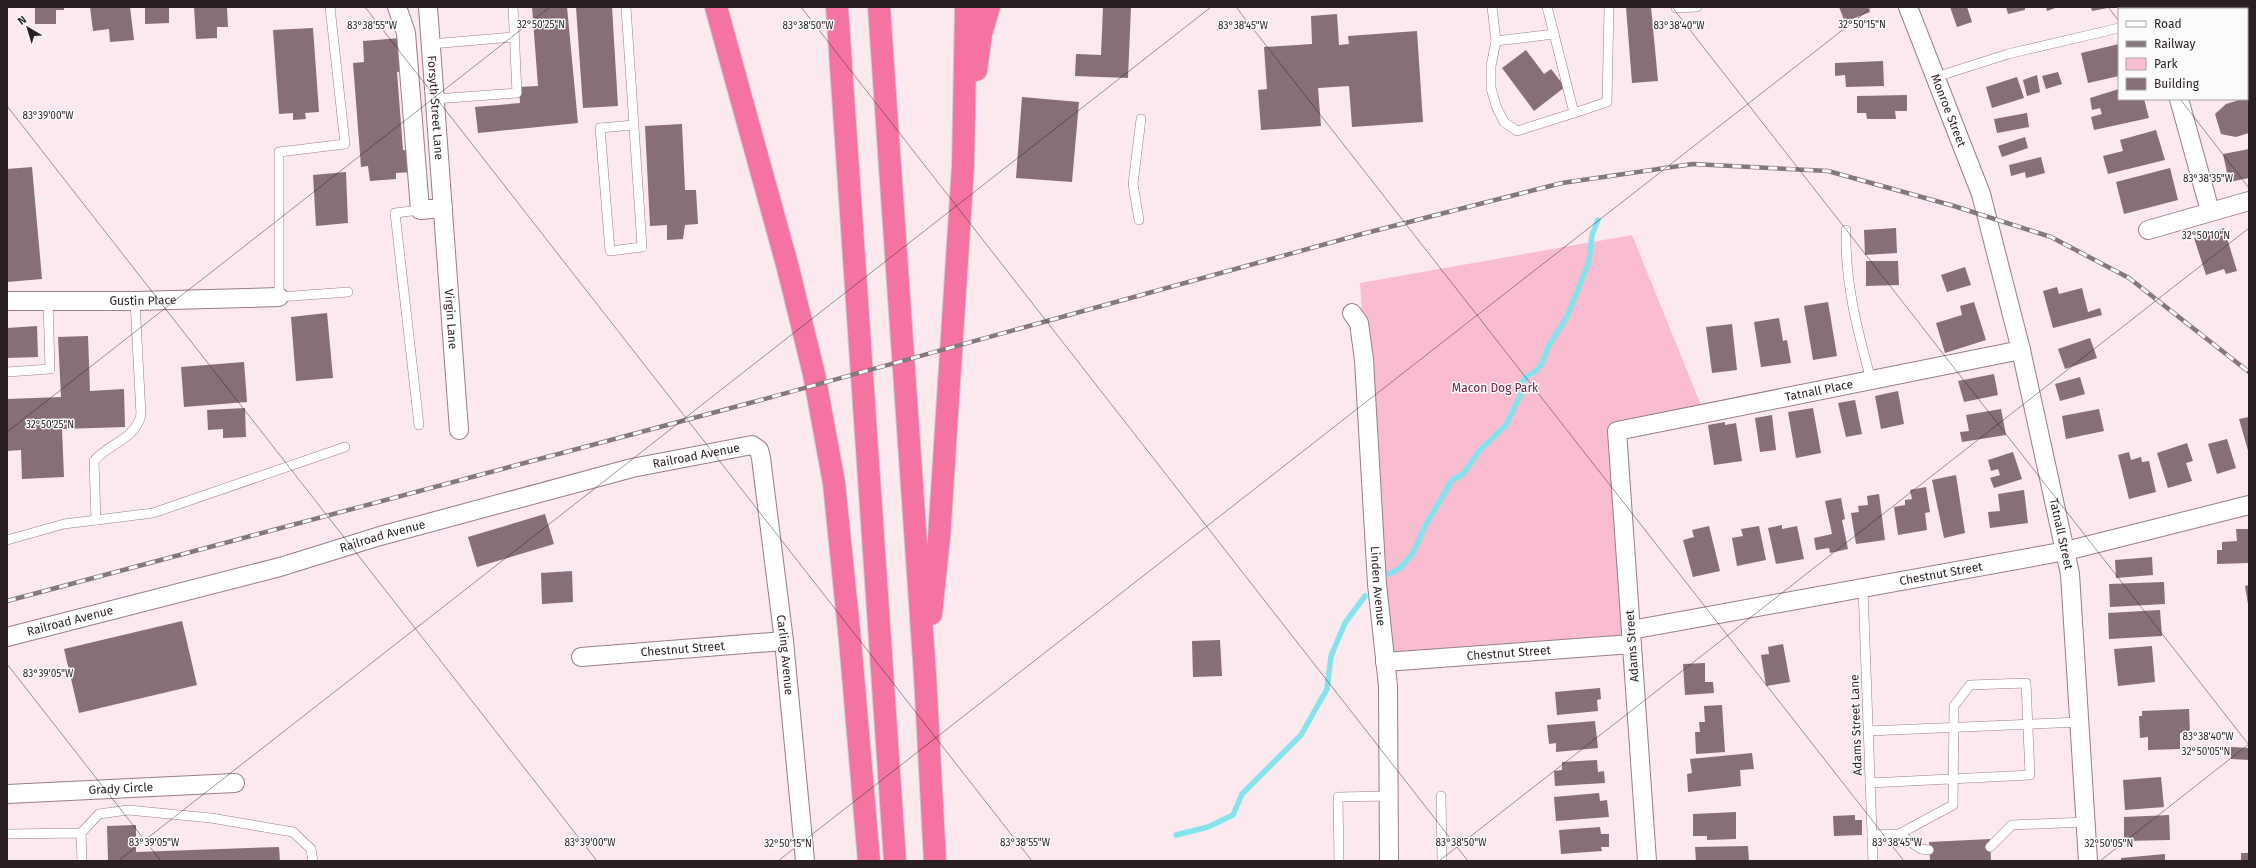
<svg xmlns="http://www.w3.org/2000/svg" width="2256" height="868" viewBox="0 0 2256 868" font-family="'Fira Sans',sans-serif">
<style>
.green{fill:#fabdcf}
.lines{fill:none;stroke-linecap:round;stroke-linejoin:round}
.stream{stroke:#85e3ee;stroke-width:5.5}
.building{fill:#886e76}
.lane-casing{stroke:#987d84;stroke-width:10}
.street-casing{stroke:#987d84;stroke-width:20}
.highway-casing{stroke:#d0cece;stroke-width:24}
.lane{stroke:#fff;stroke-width:9}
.street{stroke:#fff;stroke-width:18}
.highway{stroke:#f473a2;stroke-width:22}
.rail-casing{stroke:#85787c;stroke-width:4.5}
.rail{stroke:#fbfbfb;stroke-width:3;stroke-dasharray:9;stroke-linecap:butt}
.ticks{fill:none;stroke:#291f22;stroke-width:1;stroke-opacity:0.45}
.labels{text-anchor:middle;stroke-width:3;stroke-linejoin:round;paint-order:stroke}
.street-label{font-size:12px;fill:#291f22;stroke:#fbfbfb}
.park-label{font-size:12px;fill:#762245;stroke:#fbfbfb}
.ticks-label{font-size:10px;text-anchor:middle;fill:#291f22;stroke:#fbfbfb;stroke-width:3;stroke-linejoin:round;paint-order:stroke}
</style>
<rect width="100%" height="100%" fill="#fbe9ee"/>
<!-- green -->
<path class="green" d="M 1632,235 L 1705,415 L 1615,431 L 1632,644 L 1387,661 L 1360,283 Z"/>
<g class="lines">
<!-- stream -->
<g class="stream">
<path d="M 1389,574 L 1400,568 L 1413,553 L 1425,526 L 1452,480 L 1463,474 L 1479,451 L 1506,425 L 1521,394 L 1521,384 L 1526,377 L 1534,372 L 1541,365 L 1549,345 L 1567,317 L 1589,262 L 1592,235 L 1598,220"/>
<path d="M 1176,835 L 1208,827 L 1233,815 L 1242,794 L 1301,735 L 1327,689 L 1331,656 L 1345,623 L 1365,596"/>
</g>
</g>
<!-- building -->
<g class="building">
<path d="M 35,7 L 64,7 L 64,10 L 56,10 L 56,24 L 35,24 Z"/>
<path d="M 90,7 L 130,7 L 134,40 L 110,42 L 109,29 L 93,31 Z"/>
<path d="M 145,7 L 169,7 L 169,23 L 145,24 Z"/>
<path d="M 194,7 L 227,7 L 228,27 L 217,27 L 217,38 L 196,39 Z"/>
<path d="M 532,7 L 567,7 L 578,123 L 478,133 L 475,107 L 520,103 L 519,87 L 538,86 Z"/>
<path d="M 576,7 L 612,7 L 618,106 L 583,108 Z"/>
<path d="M 1103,7 L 1131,7 L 1128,78 L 1075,76 L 1076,54 L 1101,55 Z"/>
<path d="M 1626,7 L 1651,7 L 1658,81 L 1632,83 Z"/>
<path d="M 1839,7 L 1868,7 L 1870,12 L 1845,22 Z"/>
<path d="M 1950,7 L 1967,7 L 1972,22 L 1957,27 Z"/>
<path d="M 2006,7 L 2025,7 L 2025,10 L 2008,14 Z"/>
<path d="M 2046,7 L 2058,7 L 2047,11 Z"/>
<path d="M 2091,7 L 2108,7 L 2108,8 L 2092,11 Z"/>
<path d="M 2226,7 L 2249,7 L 2249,46 L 2247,47 L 2247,9 L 2221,9 Z"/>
<path d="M 1337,14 L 1339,45 L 1349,44 L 1348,36 L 1417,31 L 1423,122 L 1352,127 L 1349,86 L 1318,88 L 1321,126 L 1261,130 L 1258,90 L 1267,89 L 1264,47 L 1312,44 L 1311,16 Z"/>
<path d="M 313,28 L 319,112 L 305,113 L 306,119 L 293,120 L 293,113 L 279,114 L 273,30 Z"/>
<path d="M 401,38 L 403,71 L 397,72 L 403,150 L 411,150 L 413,172 L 396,173 L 396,179 L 370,181 L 368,166 L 361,167 L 353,63 L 364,62 L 363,41 Z"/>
<path d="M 2119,44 L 2119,76 L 2088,83 L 2081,53 Z"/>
<path d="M 1526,50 L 1544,74 L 1551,69 L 1565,87 L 1534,111 L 1502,68 Z"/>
<path d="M 1883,61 L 1884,86 L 1846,87 L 1845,75 L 1835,76 L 1835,63 Z"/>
<path d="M 2058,72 L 2062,84 L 2046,89 L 2042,76 Z"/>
<path d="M 2037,75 L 2040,92 L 2027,96 L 2023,80 Z"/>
<path d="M 2017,77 L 2024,98 L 1992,108 L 1986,87 Z"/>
<path d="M 2119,89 L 2119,99 L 2144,99 L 2149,118 L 2094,130 L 2091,117 L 2102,114 L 2100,108 L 2092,110 L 2090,98 Z"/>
<path d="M 1907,95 L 1907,111 L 1895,111 L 1896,119 L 1867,119 L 1866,113 L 1857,113 L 1857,96 Z"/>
<path d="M 1022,97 L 1079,102 L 1072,182 L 1016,178 Z"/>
<path d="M 2249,97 L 2249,133 L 2236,137 L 2221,134 L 2215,114 L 2226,104 Z"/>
<path d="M 2027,113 L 2029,127 L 1997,133 L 1994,119 Z"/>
<path d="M 682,124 L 685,190 L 696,190 L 698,224 L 685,225 L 683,239 L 667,240 L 667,225 L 650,226 L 645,126 Z"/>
<path d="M 2156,130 L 2165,160 L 2108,174 L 2103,156 L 2123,151 L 2120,140 Z"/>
<path d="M 2025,137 L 2028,148 L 2002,157 L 1998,146 Z"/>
<path d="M 2249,149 L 2249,178 L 2229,182 L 2223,154 Z"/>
<path d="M 2041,157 L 2045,173 L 2026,178 L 2025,172 L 2011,176 L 2009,165 Z"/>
<path d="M 32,167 L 42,279 L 7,282 L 7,169 Z"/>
<path d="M 2170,168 L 2178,200 L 2124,214 L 2116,182 Z"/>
<path d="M 346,172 L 348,223 L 316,226 L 313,175 Z"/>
<path d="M 1896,228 L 1897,253 L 1865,255 L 1864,230 Z"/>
<path d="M 2224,228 L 2237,271 L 2226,274 L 2224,269 L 2206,275 L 2194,238 Z"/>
<path d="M 1866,261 L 1898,261 L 1899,285 L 1866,286 Z"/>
<path d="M 1965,267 L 1971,285 L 1947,292 L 1941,275 Z"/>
<path d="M 2057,287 L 2059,294 L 2082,288 L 2088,312 L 2100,308 L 2102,315 L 2053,328 L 2043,291 Z"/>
<path d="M 1828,302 L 1837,356 L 1813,360 L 1804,306 Z"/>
<path d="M 1974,302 L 1986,340 L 1945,353 L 1936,323 L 1962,315 L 1960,306 Z"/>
<path d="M 327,313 L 333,378 L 296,381 L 291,317 Z"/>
<path d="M 1779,318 L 1783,341 L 1787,340 L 1791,363 L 1761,367 L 1754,322 Z"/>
<path d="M 1732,324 L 1737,370 L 1712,373 L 1706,327 Z"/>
<path d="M 37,326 L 38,357 L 7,358 L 7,328 Z"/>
<path d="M 88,336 L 90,391 L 124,389 L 125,427 L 62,429 L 64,477 L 22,479 L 21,450 L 7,451 L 7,399 L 61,397 L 58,337 Z"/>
<path d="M 2090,338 L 2097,358 L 2065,369 L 2058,349 Z"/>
<path d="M 244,362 L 247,402 L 184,407 L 181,367 Z"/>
<path d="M 1994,374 L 1998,395 L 1964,402 L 1958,381 Z"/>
<path d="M 2080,377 L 2085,394 L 2060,401 L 2055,384 Z"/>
<path d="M 1898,391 L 1904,424 L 1881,429 L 1875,396 Z"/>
<path d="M 1855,400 L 1862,434 L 1846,437 L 1838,403 Z"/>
<path d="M 245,408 L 246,437 L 223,438 L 223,429 L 208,430 L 207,410 Z"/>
<path d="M 1813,408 L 1821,453 L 1796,458 L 1788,412 Z"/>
<path d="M 2001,409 L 2006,435 L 1962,442 L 1960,432 L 1969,431 L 1966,415 Z"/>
<path d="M 2099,409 L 2104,431 L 2066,439 L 2062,416 Z"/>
<path d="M 1772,415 L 1776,450 L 1760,452 L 1755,418 Z"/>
<path d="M 2249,417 L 2249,454 L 2239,419 Z"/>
<path d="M 1725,422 L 1725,425 L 1736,423 L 1742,461 L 1714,465 L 1708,425 Z"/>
<path d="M 2227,439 L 2236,468 L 2217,474 L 2208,444 Z"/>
<path d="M 2187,443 L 2193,461 L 2186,463 L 2192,481 L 2168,488 L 2157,453 Z"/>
<path d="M 2013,452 L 2022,479 L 1994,488 L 1990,478 L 2000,475 L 1998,469 L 1991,471 L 1988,460 Z"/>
<path d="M 2129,452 L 2131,460 L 2141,457 L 2142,462 L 2149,461 L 2156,492 L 2129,499 L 2118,455 Z"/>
<path d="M 1956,475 L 1965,533 L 1944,538 L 1932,480 Z"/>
<path d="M 1926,487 L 1930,512 L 1925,513 L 1927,530 L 1898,535 L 1894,507 L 1905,505 L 1905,500 L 1912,499 L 1910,490 Z"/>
<path d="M 2024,490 L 2028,523 L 1990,528 L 1988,512 L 2000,511 L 1998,494 Z"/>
<path d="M 1879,494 L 1885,540 L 1856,544 L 1851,513 L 1859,512 L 1858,506 L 1868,505 L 1867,496 Z"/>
<path d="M 1841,498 L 1845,519 L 1842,520 L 1848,549 L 1830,553 L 1829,548 L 1816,550 L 1814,538 L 1832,534 L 1825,501 Z"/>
<path d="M 545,514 L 554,544 L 477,567 L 468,537 Z"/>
<path d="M 1782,525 L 1782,529 L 1797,526 L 1804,559 L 1776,564 L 1768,528 Z"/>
<path d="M 1709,526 L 1720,571 L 1693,577 L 1683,540 L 1694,537 L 1692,530 Z"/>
<path d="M 1759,526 L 1766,560 L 1737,566 L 1732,538 L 1743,536 L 1741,529 Z"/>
<path d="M 2236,529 L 2249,529 L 2249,563 L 2217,564 L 2217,550 L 2222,550 L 2222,542 L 2237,541 Z"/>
<path d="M 2152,557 L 2153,575 L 2116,578 L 2115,560 Z"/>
<path d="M 572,571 L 573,602 L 542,604 L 541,573 Z"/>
<path d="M 2164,582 L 2165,604 L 2110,607 L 2109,584 Z"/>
<path d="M 2249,585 L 2249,604 L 2248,604 L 2245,586 Z"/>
<path d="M 2160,610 L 2162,636 L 2109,639 L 2108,613 Z"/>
<path d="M 182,621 L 197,685 L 79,713 L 64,649 Z"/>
<path d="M 1220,640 L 1222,676 L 1193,677 L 1192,641 Z"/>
<path d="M 1783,644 L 1790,682 L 1766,686 L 1761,655 L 1769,654 L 1768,647 Z"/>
<path d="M 2152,646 L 2155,682 L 2118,686 L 2114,649 Z"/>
<path d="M 1705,663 L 1705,682 L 1713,682 L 1714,693 L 1685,695 L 1683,664 Z"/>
<path d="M 1600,688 L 1601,699 L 1597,700 L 1598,711 L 1557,715 L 1555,692 Z"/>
<path d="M 1722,705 L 1725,752 L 1696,754 L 1695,732 L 1700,732 L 1699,722 L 1705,722 L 1704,706 Z"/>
<path d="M 2189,709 L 2190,732 L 2180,733 L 2180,749 L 2148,750 L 2148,737 L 2140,738 L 2139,716 L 2142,716 L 2142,711 Z"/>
<path d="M 1595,721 L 1598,748 L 1556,752 L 1556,743 L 1549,744 L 1547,725 Z"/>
<path d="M 2231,747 L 2249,748 L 2249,760 L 2231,759 Z"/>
<path d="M 1752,753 L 1754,769 L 1740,770 L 1741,786 L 1688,792 L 1687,774 L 1692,773 L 1690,759 Z"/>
<path d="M 1597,760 L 1598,772 L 1604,771 L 1605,783 L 1555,786 L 1554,771 L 1562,770 L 1562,762 Z"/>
<path d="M 2161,777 L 2164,807 L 2125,810 L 2123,780 Z"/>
<path d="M 1599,793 L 1600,801 L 1607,800 L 1609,817 L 1556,821 L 1554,797 Z"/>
<path d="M 1736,812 L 1736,839 L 1707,840 L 1707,836 L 1693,836 L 1693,814 Z"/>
<path d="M 1855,815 L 1855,820 L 1862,820 L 1862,835 L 1834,836 L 1833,816 Z"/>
<path d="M 2169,815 L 2170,840 L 2124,841 L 2124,817 Z"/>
<path d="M 136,825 L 136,852 L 279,847 L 280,861 L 108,861 L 107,826 Z"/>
<path d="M 1600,827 L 1601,834 L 1609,834 L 1609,847 L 1601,847 L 1602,851 L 1561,854 L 1559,830 Z"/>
<path d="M 1990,839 L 1991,861 L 1930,861 L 1929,842 Z"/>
<path d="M 1748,846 L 1749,861 L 1696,861 L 1695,847 Z"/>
<rect x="2241" y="853" width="8" height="8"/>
<path d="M 2165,854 L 2165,861 L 2121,861 L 2121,858 Z"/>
</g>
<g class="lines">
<defs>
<g id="lane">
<path d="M 330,7 L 345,144 L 279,152 L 279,297 L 348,292"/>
<path d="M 626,7 L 642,247 L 610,251 L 600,128 L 634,125"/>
<path d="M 1492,7 L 1496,41 L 1491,66 L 1491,88 L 1496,106 L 1504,122 L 1517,131 L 1574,113"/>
<path d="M 1676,8 L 1697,7"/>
<path d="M 1554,34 L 1574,113 L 1607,102 L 1609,7"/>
<path d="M 1496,41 L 1554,34 L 1547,7"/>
<path d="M 431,44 L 514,37"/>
<path d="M 1936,77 L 2008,54 L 2119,28"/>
<path d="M 435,99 L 517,93 L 513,7"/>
<path d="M 1139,220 L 1133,184 L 1141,119"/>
<path d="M 1846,230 C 1845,283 1857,329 1871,380"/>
<path d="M 7,372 L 50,369 L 48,301"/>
<path d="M 419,425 L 395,213 L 420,210"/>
<path d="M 96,520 L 94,461 C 110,442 134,441 141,415 L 135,301"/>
<path d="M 7,540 L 64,524 L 153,513 L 345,447"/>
<path d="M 1863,588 L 1873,861"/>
<path d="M 1868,731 L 2081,722"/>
<path d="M 1870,783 L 2030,775 L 2026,683 L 1970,685 L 1954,706 L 1953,805 L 1899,834 L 1872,835"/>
<path d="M 1441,796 L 1442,861"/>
<path d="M 81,833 L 99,814 L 128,810 L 211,818 L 293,832 L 311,849 L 313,861"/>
<path d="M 7,834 L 81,833 L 82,861"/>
<path d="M 1899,834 L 1921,849 L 1929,850"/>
<path d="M 1990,847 L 2012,825 L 2086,822"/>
<path d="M 1339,861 L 1338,797 L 1389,796"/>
</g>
<g id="street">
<path d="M 397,7 L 406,33 L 420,210 L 443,208"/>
<path id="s1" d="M 428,7 L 459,430"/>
<path id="s2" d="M 1908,7 L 1981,194 L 2021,350 L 2070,574 L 2088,861"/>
<path d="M 2153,7 L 2154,9"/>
<path d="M 2179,99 L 2210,211"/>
<path d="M 2148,230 L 2249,201"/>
<path id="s3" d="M 7,301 L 135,301 L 279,297"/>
<path id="s4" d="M 1352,313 L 1359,323 L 1364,360 L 1377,584 L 1388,686 L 1389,861"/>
<path id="s5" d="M 1631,630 L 2066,551 L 2249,505"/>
<path id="s6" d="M 7,637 L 280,567 L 380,536 L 632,468 L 752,445 L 759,450 L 761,458 L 784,641 L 805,861"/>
<path id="s7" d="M 581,657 L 784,641"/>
<path id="s8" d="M 1385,662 L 1632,644"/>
<path id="s9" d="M 7,794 L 235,783"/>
<path id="s10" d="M 1647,861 L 1617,431 L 2021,350"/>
</g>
<g id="highway">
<path d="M 716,7 L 788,268 L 814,374 L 834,483 L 850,640 L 869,861"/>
<path d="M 837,7 L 895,861"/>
<path d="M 879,7 L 925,675 L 935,861"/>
<path d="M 976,70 L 981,34 L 989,7"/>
<path d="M 931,614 L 939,538 L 963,166 L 966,7"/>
</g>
</defs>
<!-- lane casing -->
<use href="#lane" class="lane-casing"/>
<!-- street casing -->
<use href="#street" class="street-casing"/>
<!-- highway casing -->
<use href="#highway" class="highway-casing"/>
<!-- lane -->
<use href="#lane" class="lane"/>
<!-- street -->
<use href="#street" class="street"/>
<!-- highway -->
<use href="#highway" class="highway"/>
<defs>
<path id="rail" d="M 7,601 L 761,400 L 1362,234 L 1562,183 L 1693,164 L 1828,171 L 1954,206 L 2051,237 L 2129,278 L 2249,372"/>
</defs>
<!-- rail casing -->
<use href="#rail" class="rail-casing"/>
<!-- rail -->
<use href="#rail" class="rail"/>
</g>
<!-- ticks -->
<path class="ticks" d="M 365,7 L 1032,861M 801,7 L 1468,861M 1236,7 L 1904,861M 1672,7 L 2249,745M 2108,7 L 2119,21M 2180,99 L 2249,188M 7,106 L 597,861M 7,432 L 550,7M 7,664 L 161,861M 118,861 L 1211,7M 778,861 L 1872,7M 1439,861 L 2249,228M 2100,861 L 2249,744"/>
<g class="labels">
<!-- street labels -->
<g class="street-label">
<text dy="4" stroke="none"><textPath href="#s1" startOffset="101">Forsyth Street Lane</textPath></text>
<text dy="4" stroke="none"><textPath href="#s2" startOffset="111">Monroe Street</textPath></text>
<text dy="4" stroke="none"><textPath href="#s3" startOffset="136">Gustin Place</textPath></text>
<text dy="4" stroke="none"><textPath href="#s1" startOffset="313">Virgin Lane</textPath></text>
<text dy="4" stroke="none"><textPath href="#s10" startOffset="637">Tatnall Place</textPath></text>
<text dy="4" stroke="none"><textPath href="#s6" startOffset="713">Railroad Avenue</textPath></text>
<text dy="4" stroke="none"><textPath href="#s2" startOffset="550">Tatnall Street</textPath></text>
<text dy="4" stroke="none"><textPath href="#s6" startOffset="389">Railroad Avenue</textPath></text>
<text dy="4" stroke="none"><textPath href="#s5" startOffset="315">Chestnut Street</textPath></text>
<text dy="4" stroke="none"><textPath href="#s4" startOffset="276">Linden Avenue</textPath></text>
<text dy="4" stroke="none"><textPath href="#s6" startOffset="65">Railroad Avenue</textPath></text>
<text transform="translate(1632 646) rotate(-94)" y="4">Adams Street</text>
<text dy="4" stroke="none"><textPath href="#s7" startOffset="102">Chestnut Street</textPath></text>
<text dy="4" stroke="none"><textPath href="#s8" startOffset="124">Chestnut Street</textPath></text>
<text dy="4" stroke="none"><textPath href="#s6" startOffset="985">Carling Avenue</textPath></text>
<text transform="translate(1856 725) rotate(-92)" y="4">Adams Street Lane</text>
<text dy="4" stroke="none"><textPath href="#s9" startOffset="114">Grady Circle</textPath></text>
</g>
<!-- park labels -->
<g class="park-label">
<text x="1495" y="392">Macon Dog Park</text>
</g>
</g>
<g class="ticks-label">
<text x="1862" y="28">32°50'15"N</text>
<text x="541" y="28">32°50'25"N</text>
<text x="372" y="29">83°38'55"W</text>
<text x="808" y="29">83°38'50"W</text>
<text x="1243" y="29">83°38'45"W</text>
<text x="1679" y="29">83°38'40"W</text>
<text x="48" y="119">83°39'00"W</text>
<text x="2208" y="182">83°38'35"W</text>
<text x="2206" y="239">32°50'10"N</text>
<text x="50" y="428">32°50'25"N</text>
<text x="48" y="677">83°39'05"W</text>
<text x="2208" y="740">83°38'40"W</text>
<text x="2206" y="755">32°50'05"N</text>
<text x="154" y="846">83°39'05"W</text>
<text x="590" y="846">83°39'00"W</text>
<text x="1025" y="846">83°38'55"W</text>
<text x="1461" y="846">83°38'50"W</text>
<text x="1897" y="846">83°38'45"W</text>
<text x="788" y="847">32°50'15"N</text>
<text x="2109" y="847">32°50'05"N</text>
</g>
<!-- border -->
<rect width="2256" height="868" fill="none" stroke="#291f22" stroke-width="16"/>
<!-- legend -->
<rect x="2118" y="8" width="130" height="92" fill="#fbfbfb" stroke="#a7a3a4"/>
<rect x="2126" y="21" width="20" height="6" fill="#ffffff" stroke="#a7a3a4"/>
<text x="2154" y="28" font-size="12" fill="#291f22">Road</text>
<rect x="2126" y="41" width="20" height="6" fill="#85787c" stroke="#a7a3a4"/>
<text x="2154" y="48" font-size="12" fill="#291f22">Railway</text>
<rect x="2126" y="58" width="20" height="12" fill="#fabdcf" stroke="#a7a3a4"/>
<text x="2154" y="68" font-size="12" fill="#291f22">Park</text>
<rect x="2126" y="78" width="20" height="12" fill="#886e76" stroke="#a7a3a4"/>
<text x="2154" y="88" font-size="12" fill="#291f22">Building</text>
<!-- north arrow -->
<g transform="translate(28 28) rotate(322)" stroke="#fbfbfb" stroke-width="3" paint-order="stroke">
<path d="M0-3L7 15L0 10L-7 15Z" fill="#291f22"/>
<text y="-6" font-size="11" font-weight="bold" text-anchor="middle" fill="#291f22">N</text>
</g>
</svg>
